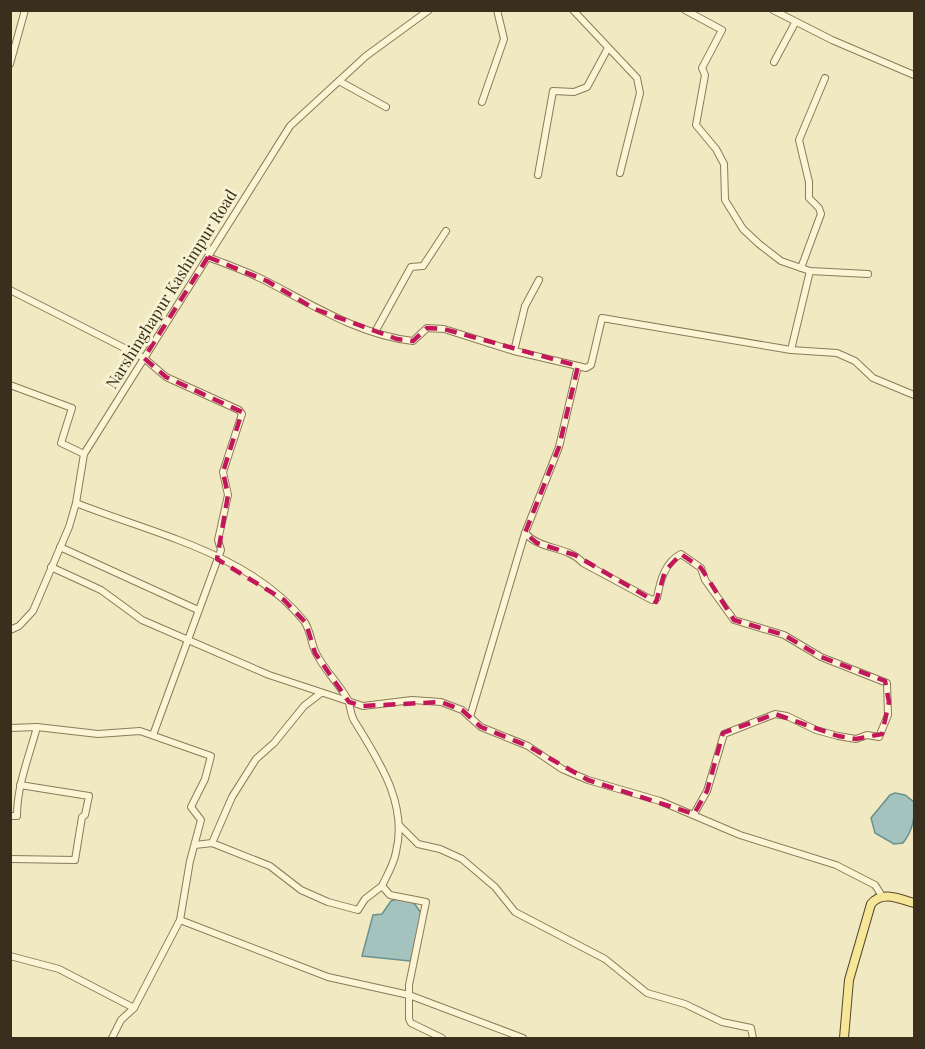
<svg xmlns="http://www.w3.org/2000/svg" width="925" height="1049" viewBox="0 0 925 1049" font-family="'Playfair Display',serif">
<style>
.water{fill:#a4c3be;stroke:#6a928e;stroke-width:1.5}
.lines{fill:none;stroke-linecap:round;stroke-linejoin:round}
.minor-casing{stroke:#8b7b58;stroke-width:8}
.major-casing{stroke:#59482c;stroke-width:10}
.minor{stroke:#fbf5d5;stroke-width:6}
.major{stroke:#f6e697;stroke-width:8}
.marked{fill:none;stroke:#c2185b;stroke-width:4.5;stroke-dasharray:12 8;stroke-linejoin:round}
.labels{text-anchor:middle;stroke-width:6;stroke-linejoin:round;paint-order:stroke}
.street-label{font-size:16px;fill:#3a2f1d;stroke:#f7f2d2}
</style>
<rect width="100%" height="100%" fill="#f1e9c1"/>
<!-- water -->
<g class="water">
<path d="M 895,793 L 905,795 L 914,802 C 915,818 913,830 903,843 L 894,844 L 875,833 L 871,818 L 890,795 Z"/>
<path d="M 397,899 L 414,903 L 421,913 L 414,954 L 410,961 L 362,956 L 373,915 L 382,914 L 391,901 Z"/>
</g>
<g class="lines">
<defs>
<g id="minor">
<path d="M 573,10 L 637,78 L 640,93 L 620,173"/>
<path d="M 685,10 L 722,30 L 702,68 L 705,75 L 696,125 L 716,149 L 724,164 L 725,200 L 743,229 L 759,244 L 781,261 L 810,271 L 868,274"/>
<path d="M 773,10 L 832,40 L 914,75"/>
<path d="M 774,62 L 795,23"/>
<path d="M 10,64 L 25,10"/>
<path d="M 339,81 L 386,107"/>
<path d="M 482,102 L 504,39 L 497,10"/>
<path d="M 538,175 L 553,91 L 574,92 L 587,87 L 608,48"/>
<path d="M 208,257 C 228,265 249,272 268,282 C 314,306 360,335 413,341 L 427,328 L 444,329 L 514,351 L 578,366"/>
<path d="M 801,268 L 821,214 L 819,208 L 809,198 L 809,182 L 799,140 L 825,78"/>
<path d="M 10,290 L 144,358 L 166,377 L 239,410 L 242,414 L 223,472 L 228,495 L 218,540 L 221,550 L 153,735"/>
<path d="M 375,332 L 411,267 L 423,266 L 446,231"/>
<path d="M 791,350 L 810,271"/>
<path d="M 514,351 L 525,306 L 539,280"/>
<path d="M 10,385 L 72,408 L 61,443 L 84,454"/>
<path d="M 76,503 C 154,534 249,553 304,621 C 310,629 311,642 315,651 C 323,669 339,683 348,700 C 351,707 350,715 355,722 C 379,761 408,804 396,852 C 394,864 387,875 382,886 L 390,895 L 426,902 L 409,985 L 409,1019 L 411,1023 L 442,1038"/>
<path d="M 525,533 C 541,551 567,545 583,563 L 652,600 L 657,598 C 660,581 665,562 681,554 L 701,568 L 705,580 L 734,620 L 784,635 L 821,657 L 887,683 L 888,715 L 879,737 L 867,735 L 856,739 L 838,736 L 816,730 L 787,716 L 775,714 L 724,734 L 707,791 L 694,814"/>
<path d="M 60,547 L 198,610"/>
<path d="M 51,567 L 101,590 L 142,620 L 269,675 L 363,706 L 412,700 L 441,702 L 462,710 L 481,727 L 528,746 L 562,769 L 588,780 L 660,801 L 740,835 L 836,865 L 875,885 L 882,896"/>
<path d="M 10,630 L 19,626 L 33,611 L 69,527 L 76,503 L 84,454 L 290,126 L 366,56 L 429,10"/>
<path d="M 470,717 L 525,533 L 559,447 L 578,366 L 586,368 L 591,365 L 602,318 L 791,350 L 837,353 L 855,361 L 873,378 L 914,395"/>
<path d="M 10,728 L 37,727 L 98,734 L 140,731 L 211,756 L 205,779 L 191,807 L 201,820 L 190,861 L 180,920 L 134,1008 L 121,1020 L 112,1038"/>
<path d="M 10,816 L 17,816 C 17,785 29,757 37,727"/>
<path d="M 399,825 L 418,844 L 440,849 L 462,859 L 495,887 L 515,912 L 605,959 L 647,993 L 685,1004 L 722,1022 L 751,1028 L 753,1038"/>
<path d="M 212,843 L 232,797 L 256,759 L 274,743 L 304,706 L 321,693"/>
<path d="M 195,845 L 212,843 L 270,866 L 301,890 L 328,902 L 358,910 L 365,899 L 382,886"/>
<path d="M 10,859 L 75,860 L 82,817 L 85,815 L 89,796 L 20,785"/>
<path d="M 180,920 L 328,977 L 409,995 L 523,1038"/>
<path d="M 10,956 L 59,969 L 134,1008"/>
</g>
<path id="major" d="M 844,1038 L 849,980 L 871,904 C 882,890 900,899 914,903"/>
</defs>
<!-- minor casing -->
<use href="#minor" class="minor-casing"/>
<!-- major casing -->
<use href="#major" class="major-casing"/>
<!-- minor -->
<use href="#minor" class="minor"/>
<!-- major -->
<use href="#major" class="major"/>
</g>
<!-- marked area -->
<path class="marked" d="M 208,257 L 267,281 L 315,309 L 397,339 L 413,341 L 427,328 L 444,329 L 578,366 L 559,447 L 525,533 L 537,543 L 575,555 L 656,602 L 665,571 L 681,554 L 701,568 L 734,620 L 784,635 L 821,657 L 885,681 L 889,702 L 882,734 L 856,739 L 838,736 L 775,714 L 723,733 L 707,791 L 694,814 L 588,780 L 528,746 L 481,727 L 462,710 L 441,702 L 363,706 L 349,702 L 315,653 L 306,623 L 284,600 L 217,559 L 228,495 L 223,472 L 242,412 L 166,377 L 144,358 Z"/>
<g class="labels">
<!-- street labels -->
<g class="street-label">
<text transform="translate(171 289) rotate(-58)" y="6">Narshinghapur Kashimpur Road</text>
</g>
</g>
<!-- border -->
<rect width="925" height="1049" fill="none" stroke="#3a2f1d" stroke-width="24"/>
</svg>
